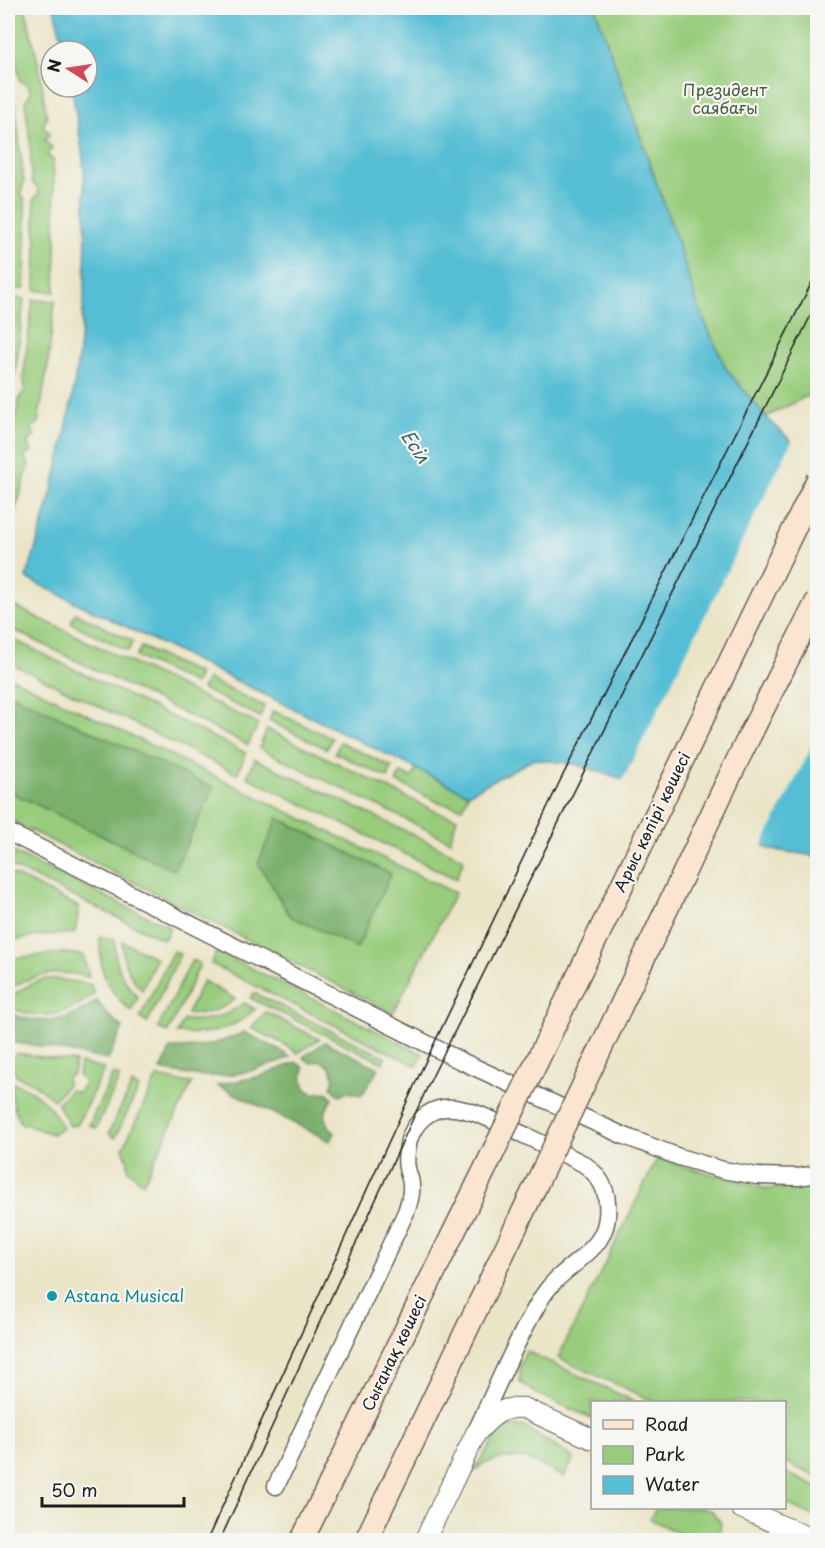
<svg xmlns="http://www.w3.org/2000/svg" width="825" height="1548" viewBox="0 0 825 1548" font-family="'Playpen Sans',sans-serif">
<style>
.green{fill:#98cc7c;stroke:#5a744c;stroke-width:1.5}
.forest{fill:#7ab06c;stroke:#4b6644;stroke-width:1.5}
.water{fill:#57bed4;stroke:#3a6d78;stroke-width:1.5}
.pier{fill:#ebe5c8}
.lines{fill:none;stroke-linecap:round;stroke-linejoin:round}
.minor-casing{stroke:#646258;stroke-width:19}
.tertiary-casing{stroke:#646258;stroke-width:22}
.secondary-casing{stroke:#646258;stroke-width:25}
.minor{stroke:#fff;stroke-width:16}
.tertiary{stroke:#fff;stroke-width:20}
.secondary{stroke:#fce5d0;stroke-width:22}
.tram{stroke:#1c1c1c;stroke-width:1.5}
.secondary-bridge-casing{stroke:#646258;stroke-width:25;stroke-linecap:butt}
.secondary-bridge{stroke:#fce5d0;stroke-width:22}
.culture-dot{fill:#0f9aa8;stroke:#f6f6f2;stroke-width:2}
.labels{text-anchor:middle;stroke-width:4.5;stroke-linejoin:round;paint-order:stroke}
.park-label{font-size:16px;fill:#475a3e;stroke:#f6f6f2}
.street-label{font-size:16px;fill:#1c1c1c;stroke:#f6f6f2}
.culture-label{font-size:16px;fill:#0d838f;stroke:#f6f6f2;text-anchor:start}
.water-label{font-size:18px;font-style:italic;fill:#345d66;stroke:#f6f6f2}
</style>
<rect width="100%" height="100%" fill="#f6f6f2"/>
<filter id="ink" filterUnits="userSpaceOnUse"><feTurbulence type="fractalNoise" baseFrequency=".0167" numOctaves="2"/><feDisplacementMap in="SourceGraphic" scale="12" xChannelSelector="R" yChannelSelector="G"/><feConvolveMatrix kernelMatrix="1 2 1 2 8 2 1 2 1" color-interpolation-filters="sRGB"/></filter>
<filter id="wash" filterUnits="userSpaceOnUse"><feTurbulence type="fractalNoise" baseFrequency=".008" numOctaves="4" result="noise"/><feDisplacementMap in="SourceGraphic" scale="24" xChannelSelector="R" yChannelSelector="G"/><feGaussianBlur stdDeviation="1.35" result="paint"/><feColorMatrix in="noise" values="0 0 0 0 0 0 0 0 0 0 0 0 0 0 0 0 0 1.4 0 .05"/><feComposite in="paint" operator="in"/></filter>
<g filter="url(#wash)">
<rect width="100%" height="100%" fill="#ebe5c8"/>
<!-- green -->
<g class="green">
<path d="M 8,8 L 25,8 L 40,71 L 47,118 L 43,126 L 50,133 L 45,140 L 52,148 L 47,155 L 53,160 L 56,245 L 55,292 L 35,290 L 36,243 L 34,199 L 39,193 L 38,188 L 32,182 L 30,140 L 25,101 L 28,98 L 31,91 L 25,83 L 20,81 L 8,21 Z"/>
<path d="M 595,8 L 817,8 L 817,380 L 811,394 L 766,417 L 727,370 L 699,309 L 677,241 Z"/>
<path d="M 8,61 L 13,83 C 9,91 9,98 15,104 L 24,183 C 21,190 20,194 25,200 L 26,238 L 24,289 L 8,288 L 8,145 L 9,142 L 8,140 Z"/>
<path d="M 8,298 L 24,299 L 15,376 C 9,381 7,387 11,394 L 8,413 Z"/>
<path d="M 33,300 L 55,301 L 48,364 L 38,423 L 31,428 L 35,436 L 27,443 L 32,451 L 24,456 L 29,465 L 8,535 L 8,458 L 20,396 C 27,391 26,387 23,380 Z"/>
<path d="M 8,603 L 258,724 L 248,745 L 8,627 Z"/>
<path d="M 75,613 L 133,641 L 128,651 L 71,623 Z"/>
<path d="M 8,637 L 246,753 L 237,774 L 8,662 Z"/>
<path d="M 141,647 L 199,674 L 195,684 L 136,657 Z"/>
<path d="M 8,676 L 455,893 L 393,1013 L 8,819 Z"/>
<path d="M 207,679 L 264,706 L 260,717 L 202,689 Z"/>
<path d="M 273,711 L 332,738 L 327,749 L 269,721 Z"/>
<path d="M 267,729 L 437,812 L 457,818 L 450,841 L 259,748 Z"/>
<path d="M 340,742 L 392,767 L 388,778 L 335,753 Z"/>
<path d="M 255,759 L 464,859 L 456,879 L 247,777 Z"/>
<path d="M 416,769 L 468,794 L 463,808 L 440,803 L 396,782 L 401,773 L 412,778 Z"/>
<path d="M 8,850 L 170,927 L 164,940 L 8,865 Z"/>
<path d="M 8,872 L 79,907 L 75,933 L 35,936 L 17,940 L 11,935 L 8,934 Z"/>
<path d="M 100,937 L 115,939 C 114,964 121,979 138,997 L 131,1011 C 105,989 99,970 100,937 Z"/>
<path d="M 122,941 L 156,958 L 142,990 C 128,975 122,961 122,941 Z"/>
<path d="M 173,951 L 180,954 L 147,1023 L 140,1018 Z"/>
<path d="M 217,951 L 423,1054 L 417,1066 L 211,964 Z"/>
<path d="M 64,953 L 83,955 L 89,977 C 59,969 33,973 8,990 L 8,960 L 24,957 Z"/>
<path d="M 192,960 L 200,964 L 168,1032 L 158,1028 Z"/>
<path d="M 44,979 L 59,979 L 91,985 L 94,994 C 69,1016 38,1022 8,1006 L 8,998 L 31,984 Z"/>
<path d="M 203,981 L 235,999 C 221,1011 206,1014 187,1014 Z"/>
<path d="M 254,993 L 385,1057 L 383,1063 L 250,998 Z"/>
<path d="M 244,1003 L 255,1009 C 234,1030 207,1036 177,1033 L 184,1020 C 210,1021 223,1018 244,1003 Z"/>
<path d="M 266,1012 L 319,1039 L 298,1053 L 282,1043 L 251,1028 Z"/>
<path d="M 16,1053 L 75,1062 L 73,1074 L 67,1077 L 67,1085 L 54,1100 L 34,1084 L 17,1076 L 13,1069 L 10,1066 L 13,1057 Z"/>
<path d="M 80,1063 L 104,1069 L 77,1125 L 70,1126 L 57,1104 L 70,1090 L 78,1092 L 82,1088 L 84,1081 L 78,1075 Z"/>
<path d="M 113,1074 L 120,1077 L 96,1128 L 89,1125 Z"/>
<path d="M 157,1077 L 177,1081 L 192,1083 L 143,1183 L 128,1170 L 128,1162 L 123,1148 Z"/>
<path d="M 13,1083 C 36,1089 53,1108 63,1128 L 52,1134 L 20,1123 L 15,1110 L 11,1094 L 11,1085 Z"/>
<path d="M 132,1084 L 139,1088 L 115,1138 L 109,1133 Z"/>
<path d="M 657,1159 L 768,1189 L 817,1184 L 817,1477 L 785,1462 L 784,1402 L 655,1402 L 558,1358 Z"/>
<path d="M 526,1351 L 636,1402 L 592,1402 L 592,1418 L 537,1394 L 520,1382 L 520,1365 Z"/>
<path d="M 523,1426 L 574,1458 L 564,1477 L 525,1458 L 504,1458 L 483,1464 L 470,1475 L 502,1428 Z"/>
<path d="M 784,1472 L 817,1487 L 817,1518 L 785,1503 Z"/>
<path d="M 656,1508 L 703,1508 L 712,1511 L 721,1523 L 718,1540 L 692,1540 L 650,1519 Z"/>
</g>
<!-- forest -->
<g class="forest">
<path d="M 8,693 L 214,788 L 174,870 L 8,791 Z"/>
<path d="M 278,818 L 391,874 L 357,948 L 290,916 L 258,863 Z"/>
<path d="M 97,1000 L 105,1012 L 123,1028 L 108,1060 L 33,1045 L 14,1043 L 8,1029 L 8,1013 C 42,1026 68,1023 97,1000 Z"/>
<path d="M 244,1032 L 274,1047 L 290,1057 C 245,1077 209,1081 161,1070 L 171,1048 C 201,1048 217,1045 244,1032 Z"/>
<path d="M 325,1042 L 379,1068 L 362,1095 L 348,1092 L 339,1095 L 331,1087 C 337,1075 333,1067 321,1061 L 311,1063 L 303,1057 Z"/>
<path d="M 296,1062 L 304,1068 C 299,1087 307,1097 327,1092 L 333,1098 C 323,1112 322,1121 335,1133 L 330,1141 L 217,1085 L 261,1076 Z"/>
</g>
<!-- water -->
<path class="water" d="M 54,8 L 595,8 L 677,241 L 699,309 L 727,370 L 766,417 L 817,465 L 817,859 L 810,855 L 772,850 L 632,782 L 575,764 L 534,759 L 468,794 L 26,578 C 66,457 90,338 85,210 C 84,193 85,176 83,159 C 80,135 75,111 72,87 L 87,87 L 87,51 L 65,51 Z"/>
<!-- pier -->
<path class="pier" d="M 793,439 L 818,461 L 817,736 L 761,848 L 630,785 L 622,782 Z"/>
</g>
<g filter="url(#ink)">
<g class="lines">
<defs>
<g id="minor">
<path d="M 8,832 L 459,1060 L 622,1135 L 679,1157 L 723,1170 L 757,1176 L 798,1177 L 818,1174"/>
<path d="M 276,1486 L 406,1212 C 409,1203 412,1195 411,1185 C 411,1179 408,1174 407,1168 C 405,1159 407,1149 409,1140 C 414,1124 427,1110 444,1108 C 468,1105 501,1125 522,1134 C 543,1144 564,1154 584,1164 C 596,1173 606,1186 607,1202 C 612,1248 576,1257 551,1285 C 546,1291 541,1298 538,1304 C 514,1344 497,1387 477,1429"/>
</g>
<g id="tertiary">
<path d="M 741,1508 L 814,1540"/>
<path d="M 425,1540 L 476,1433 C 491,1417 501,1406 524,1408 L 592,1439"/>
</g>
<g id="secondary">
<path d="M 302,1540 L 487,1165"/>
<path d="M 366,1540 L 535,1187"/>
</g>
</defs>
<!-- minor casing -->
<use href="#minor" class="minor-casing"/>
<!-- tertiary casing -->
<use href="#tertiary" class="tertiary-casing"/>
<!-- secondary casing -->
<use href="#secondary" class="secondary-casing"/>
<!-- minor -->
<use href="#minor" class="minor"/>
<!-- tertiary -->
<use href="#tertiary" class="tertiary"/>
<!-- secondary -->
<use href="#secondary" class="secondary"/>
<!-- tram -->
<g class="tram">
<path d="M 207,1540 L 421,1071 L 559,783 L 818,270"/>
<path d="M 220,1540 L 432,1077 L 818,301"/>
</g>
<defs>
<g id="secondary-bridge">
<path d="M 487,1165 L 818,479"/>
<path d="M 535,1187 L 738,759 L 818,599"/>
</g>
</defs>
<!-- secondary-bridge casing -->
<use href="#secondary-bridge" class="secondary-bridge-casing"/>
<!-- secondary-bridge -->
<use href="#secondary-bridge" class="secondary-bridge"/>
</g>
</g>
<!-- markers -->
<circle class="culture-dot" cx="52" cy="1296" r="6"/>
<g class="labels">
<!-- park labels -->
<g class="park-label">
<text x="725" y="96">Президент<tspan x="725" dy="18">саябағы</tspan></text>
</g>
<!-- street labels -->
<g class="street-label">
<text transform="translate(652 822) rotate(-64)" y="6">Арыс көпірі көшесі</text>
<text transform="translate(394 1353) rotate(-64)" y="6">Сығанақ көшесі</text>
</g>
<!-- culture labels -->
<g class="culture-label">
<text x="64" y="1302">Astana Musical</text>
</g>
<!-- water labels -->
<g class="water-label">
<text transform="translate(415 447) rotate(56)" y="6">Есіл</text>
</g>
</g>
<!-- margin -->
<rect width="825" height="1548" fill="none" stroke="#f6f6f2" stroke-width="30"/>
<!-- legend -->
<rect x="591" y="1401" width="195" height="108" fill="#f6f6f2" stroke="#9f9f9c" stroke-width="1.5"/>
<rect x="603" y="1420" width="30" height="9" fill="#fce5d0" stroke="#9f9f9c" stroke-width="1.5"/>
<text x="645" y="1431" font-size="18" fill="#1c1c1c">Road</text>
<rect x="603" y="1446" width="30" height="18" fill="#98cc7c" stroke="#9f9f9c" stroke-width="1.5"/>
<text x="645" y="1461" font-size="18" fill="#1c1c1c">Park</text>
<rect x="603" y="1476" width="30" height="18" fill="#57bed4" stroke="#9f9f9c" stroke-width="1.5"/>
<text x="645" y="1491" font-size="18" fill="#1c1c1c">Water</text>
<!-- north arrow -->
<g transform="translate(69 69) rotate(282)"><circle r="28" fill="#f6f6f2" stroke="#9f9f9c" stroke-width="1.5"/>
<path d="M0-4.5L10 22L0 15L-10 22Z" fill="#d1495b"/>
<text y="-9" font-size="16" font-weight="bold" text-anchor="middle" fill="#1c1c1c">N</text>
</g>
<!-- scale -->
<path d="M42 1497v9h142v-9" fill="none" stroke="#1c1c1c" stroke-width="3"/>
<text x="51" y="1497" font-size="18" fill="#1c1c1c" stroke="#f6f6f2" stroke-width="4.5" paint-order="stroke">50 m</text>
</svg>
